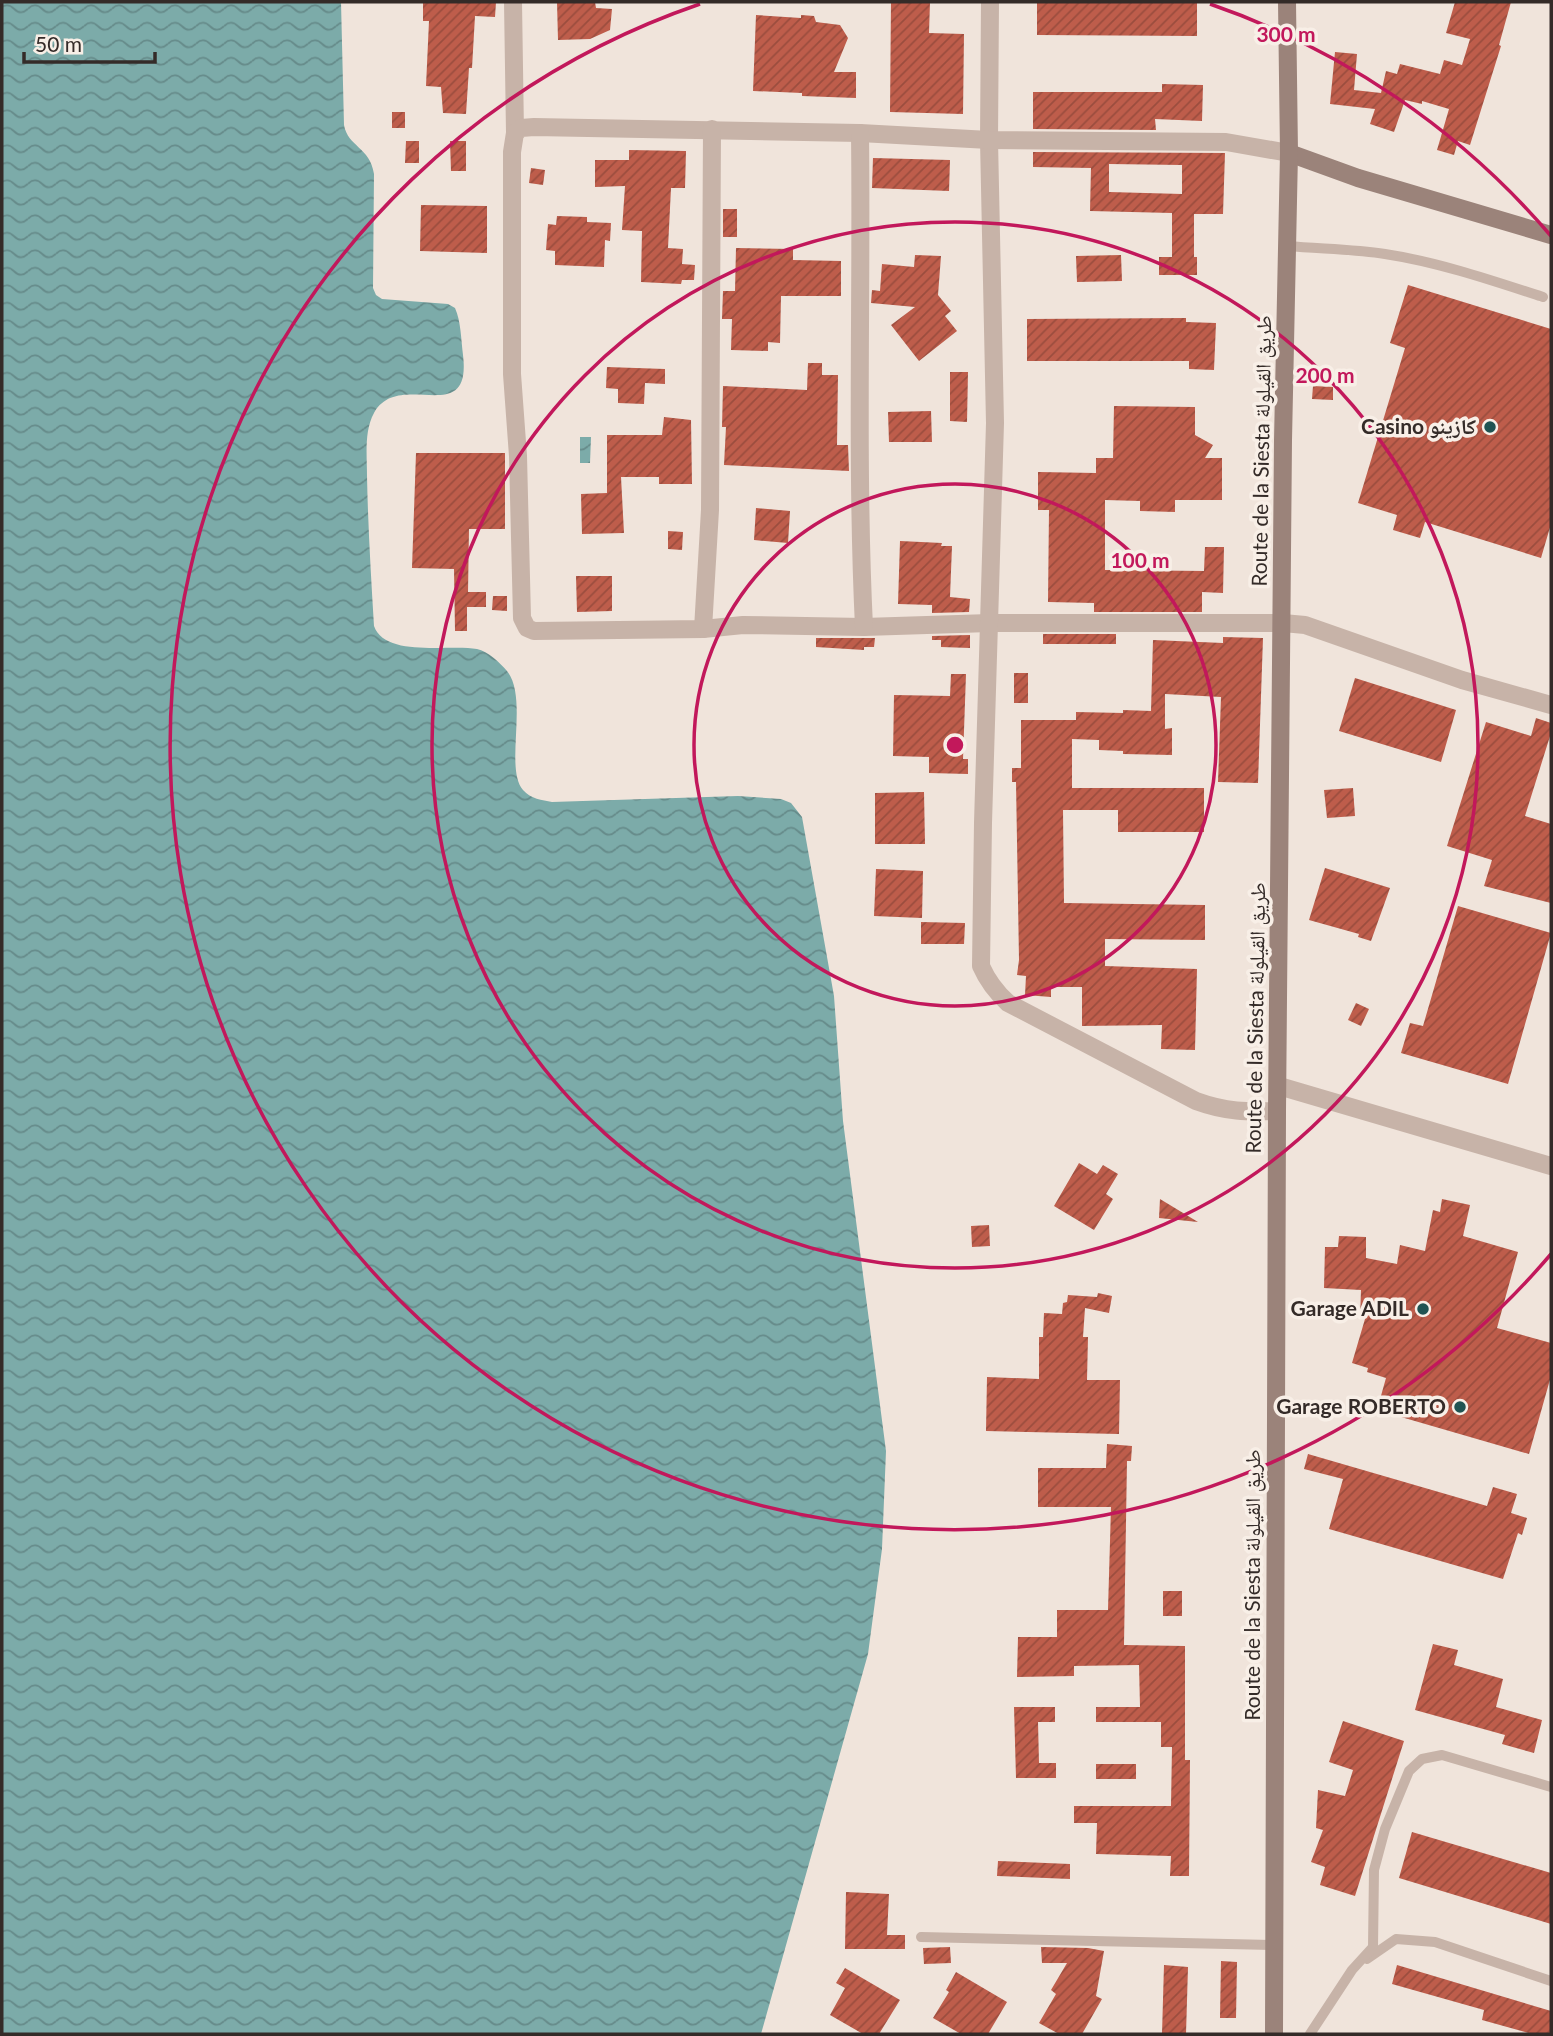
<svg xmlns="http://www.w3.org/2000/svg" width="1553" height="2036" viewBox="0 0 1553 2036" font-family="Lato,'Noto Naskh Arabic',sans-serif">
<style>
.water{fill:url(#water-waves)}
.building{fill:url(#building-hatch);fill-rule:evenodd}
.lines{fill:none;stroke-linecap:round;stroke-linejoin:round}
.service{stroke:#c7b3a8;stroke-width:10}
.minor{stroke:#c7b3a8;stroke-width:18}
.tertiary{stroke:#c7b3a8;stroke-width:18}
.secondary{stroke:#9b837a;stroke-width:18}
.ring{fill:none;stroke:#c2185b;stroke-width:3.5}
.poi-dot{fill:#205352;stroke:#f8efe7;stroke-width:2.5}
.labels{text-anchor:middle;stroke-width:7;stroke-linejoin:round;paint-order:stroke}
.poi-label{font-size:21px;font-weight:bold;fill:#342b28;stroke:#f8efe7;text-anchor:end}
.street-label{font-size:21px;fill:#342b28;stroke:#f8efe7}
.centre{fill:#c2185b;stroke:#f8efe7;stroke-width:3.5}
.ring-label{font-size:21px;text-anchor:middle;font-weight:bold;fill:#c2185b;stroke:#f8efe7;stroke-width:7;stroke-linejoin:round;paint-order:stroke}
</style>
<defs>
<pattern id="water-waves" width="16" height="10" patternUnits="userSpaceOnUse" patternTransform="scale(1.75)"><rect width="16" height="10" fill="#7caba9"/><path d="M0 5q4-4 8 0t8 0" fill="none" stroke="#668b8a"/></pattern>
<pattern id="building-hatch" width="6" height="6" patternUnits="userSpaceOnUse" patternTransform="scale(1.75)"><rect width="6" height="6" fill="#be5d4b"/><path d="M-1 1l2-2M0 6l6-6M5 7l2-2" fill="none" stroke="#9b4d3e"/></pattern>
</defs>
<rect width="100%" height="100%" fill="#f0e4db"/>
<!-- water -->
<g class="water">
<path d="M 2,2 L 341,2 L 344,125 C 348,147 370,147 374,174 L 373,288 L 376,295 L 382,299 L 448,304 L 455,308 C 461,321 461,340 463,355 C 472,430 399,368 374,413 C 364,431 367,456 367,476 C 368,527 371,576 374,626 C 385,658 450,644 477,649 C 488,651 500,663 507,671 C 529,699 504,768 523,790 C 531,799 542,800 552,802 L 738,796 L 781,799 L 791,803 L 802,817 L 834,996 L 843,1121 L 886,1451 L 882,1549 L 868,1654 L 761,2034 L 2,2034 Z"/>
<path d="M 580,437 L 591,437 L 590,463 L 580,463 Z"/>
</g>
<!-- building -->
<g class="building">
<path d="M 423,2 L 496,2 L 495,17 L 475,16 L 472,68 L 469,68 L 466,114 L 443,113 L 441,87 L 426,86 L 429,21 L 423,21 Z"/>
<path d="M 557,2 L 595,2 L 596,8 L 612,9 L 610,30 L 590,39 L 558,40 Z"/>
<path d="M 891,2 L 930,2 L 929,33 L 964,34 L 963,114 L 890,112 Z"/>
<path d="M 1037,2 L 1197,2 L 1197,36 L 1037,35 Z"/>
<path d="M 1455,2 L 1511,2 L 1499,45 L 1501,46 L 1470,145 L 1458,141 L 1454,155 L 1437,150 L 1449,109 L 1422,101 L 1422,104 L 1405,100 L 1394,132 L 1370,124 L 1375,109 L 1330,104 L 1335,52 L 1357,54 L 1354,90 L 1381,93 L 1386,71 L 1397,74 L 1400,64 L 1440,74 L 1444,60 L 1462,65 L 1470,39 L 1446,33 Z"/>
<path d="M 756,15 L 801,18 L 801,15 L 814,16 L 816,22 L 840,25 L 848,38 L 834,72 L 856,72 L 856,98 L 802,96 L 802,93 L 753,91 Z"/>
<path d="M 1162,84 L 1203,85 L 1202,121 L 1155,119 L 1156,130 L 1033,129 L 1033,92 L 1162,92 Z"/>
<rect x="392" y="112" width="13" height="16"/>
<path d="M 406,141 L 419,141 L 419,163 L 405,163 Z"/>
<path d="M 450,141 L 466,141 L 466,171 L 451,171 Z"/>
<path d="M 629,150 L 686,151 L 685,188 L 671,188 L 668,248 L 683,249 L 682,264 L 695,265 L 694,280 L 682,280 L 681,284 L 641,282 L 642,231 L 622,230 L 625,186 L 595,187 L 595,160 L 629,160 Z"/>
<path d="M 1033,152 L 1225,153 L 1223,214 L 1194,214 L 1194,257 L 1197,257 L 1197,275 L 1159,275 L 1159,257 L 1172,257 L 1172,213 L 1090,211 L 1091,168 L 1033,167 ZM 1109,164 L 1182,165 L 1182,194 L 1109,192 Z"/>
<path d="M 873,158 L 950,160 L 949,191 L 872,188 Z"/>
<path d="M 531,168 L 545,170 L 543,185 L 529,183 Z"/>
<path d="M 421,205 L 487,206 L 487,253 L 420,251 Z"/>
<rect x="723" y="209" width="14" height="28"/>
<path d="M 557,216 L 587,217 L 587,222 L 611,223 L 610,241 L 605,240 L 604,267 L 555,265 L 555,251 L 546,250 L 548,224 L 556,225 Z"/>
<path d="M 736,248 L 793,249 L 793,260 L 841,261 L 841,296 L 781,296 L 780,343 L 768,342 L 768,351 L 731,350 L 732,319 L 722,319 L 723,291 L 735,291 Z"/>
<path d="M 915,255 L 941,256 L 938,295 L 951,311 L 945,316 L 957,331 L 919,361 L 891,325 L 915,307 L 871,303 L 872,290 L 880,291 L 882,264 L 914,267 Z"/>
<path d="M 1121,255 L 1122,281 L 1077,282 L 1076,256 Z"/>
<path d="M 1408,285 L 1551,329 L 1551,524 L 1541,558 L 1425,522 L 1420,538 L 1393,530 L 1397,515 L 1358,503 L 1405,348 L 1390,343 Z"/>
<path d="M 1186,318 L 1186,322 L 1216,323 L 1214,370 L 1189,369 L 1189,361 L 1027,361 L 1027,319 Z"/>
<path d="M 808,363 L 822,363 L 822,375 L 838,375 L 837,445 L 848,445 L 849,471 L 724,465 L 726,427 L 722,427 L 723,386 L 807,390 Z"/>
<path d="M 607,367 L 665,369 L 665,384 L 645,383 L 644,404 L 618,403 L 618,389 L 606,388 Z"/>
<path d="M 950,372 L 968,372 L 967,422 L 950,421 Z"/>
<path d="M 1313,386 L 1333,387 L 1333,400 L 1312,399 Z"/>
<path d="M 1114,406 L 1195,407 L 1195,435 L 1213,445 L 1205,458 L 1222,458 L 1222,500 L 1175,500 L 1175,512 L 1140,511 L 1140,501 L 1105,500 L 1105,570 L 1204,571 L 1205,547 L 1224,547 L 1223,593 L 1202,592 L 1202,612 L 1094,612 L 1094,603 L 1048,602 L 1049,510 L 1038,510 L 1038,472 L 1096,473 L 1096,458 L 1113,458 Z"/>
<path d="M 931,411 L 932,442 L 889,442 L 888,412 Z"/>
<path d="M 664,417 L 691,420 L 692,484 L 659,484 L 659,477 L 621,477 L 624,533 L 582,534 L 581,494 L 607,493 L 607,435 L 662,435 Z"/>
<path d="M 416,453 L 505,453 L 505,529 L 469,529 L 468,592 L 486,592 L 486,607 L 467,607 L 467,631 L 455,631 L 454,569 L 412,568 Z"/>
<path d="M 756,508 L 790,511 L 788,543 L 754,540 Z"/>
<path d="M 668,531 L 683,532 L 682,550 L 668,549 Z"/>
<path d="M 900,541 L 942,543 L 941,546 L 952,546 L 950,597 L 970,599 L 969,612 L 932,613 L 932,605 L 898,604 Z"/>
<path d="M 576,576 L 612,576 L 612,611 L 577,612 Z"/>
<path d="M 493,596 L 507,596 L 507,611 L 492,610 Z"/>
<rect x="1043" y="634" width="73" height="10"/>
<path d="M 970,635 L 970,648 L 941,647 L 941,640 L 932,640 L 932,636 Z"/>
<path d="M 1223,637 L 1263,638 L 1258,783 L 1218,782 L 1221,697 L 1165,694 L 1165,729 L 1172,728 L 1172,755 L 1123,754 L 1123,751 L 1099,750 L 1099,740 L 1072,739 L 1072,788 L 1204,788 L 1204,832 L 1118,832 L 1118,810 L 1063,810 L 1064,903 L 1205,905 L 1205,940 L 1105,939 L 1105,966 L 1197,969 L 1195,1050 L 1161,1049 L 1162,1025 L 1082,1026 L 1082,987 L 1051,987 L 1051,997 L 1025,995 L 1026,976 L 1017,975 L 1019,960 L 1016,782 L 1012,782 L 1012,768 L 1021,768 L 1021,720 L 1076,720 L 1076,712 L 1123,713 L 1123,710 L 1151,711 L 1153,640 L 1223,643 Z"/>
<path d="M 816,638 L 875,638 L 874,647 L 864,647 L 864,650 L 816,647 Z"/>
<rect x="1014" y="673" width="14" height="30"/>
<path d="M 951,674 L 966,674 L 963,759 L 968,759 L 968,774 L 929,773 L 929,757 L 893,756 L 894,695 L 950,696 Z"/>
<path d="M 1355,678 L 1456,710 L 1441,762 L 1339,731 Z"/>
<path d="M 1536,718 L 1551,723 L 1551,733 L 1525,816 L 1551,824 L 1551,903 L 1484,886 L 1492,860 L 1447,846 L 1486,722 L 1531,736 Z"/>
<path d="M 1353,788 L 1355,816 L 1327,818 L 1324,790 Z"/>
<path d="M 924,792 L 925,844 L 875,844 L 875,793 Z"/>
<path d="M 1325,868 L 1390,888 L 1371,941 L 1358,937 L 1359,934 L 1309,920 Z"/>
<path d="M 876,869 L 923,871 L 922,918 L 874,916 Z"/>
<path d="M 1458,906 L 1551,933 L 1508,1084 L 1401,1053 L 1410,1023 L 1423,1026 Z"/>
<path d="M 921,922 L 965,923 L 964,944 L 921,944 Z"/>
<path d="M 1356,1003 L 1369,1009 L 1361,1026 L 1348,1020 Z"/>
<path d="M 1079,1163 L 1097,1174 L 1103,1165 L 1118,1174 L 1106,1194 L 1113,1199 L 1094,1230 L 1054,1206 Z"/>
<path d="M 1160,1199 L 1198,1222 L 1159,1218 Z"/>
<path d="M 1442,1199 L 1470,1205 L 1463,1236 L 1518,1252 L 1497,1328 L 1551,1343 L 1551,1376 L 1529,1454 L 1377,1410 L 1386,1378 L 1367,1372 L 1368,1368 L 1352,1363 L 1365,1319 L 1360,1319 L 1361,1290 L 1324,1288 L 1325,1247 L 1338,1247 L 1339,1236 L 1366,1237 L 1366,1258 L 1397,1264 L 1400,1245 L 1425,1251 L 1433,1210 L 1440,1212 Z"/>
<path d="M 989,1225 L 990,1246 L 972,1247 L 971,1226 Z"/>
<path d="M 1098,1293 L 1112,1296 L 1109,1313 L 1085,1308 L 1083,1337 L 1088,1337 L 1087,1380 L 1120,1380 L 1119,1434 L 986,1431 L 987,1377 L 1039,1379 L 1039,1337 L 1043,1337 L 1044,1313 L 1062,1314 L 1063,1303 L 1067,1302 L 1068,1295 L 1097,1297 Z"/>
<path d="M 1107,1444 L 1132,1446 L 1131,1461 L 1127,1461 L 1124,1645 L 1185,1646 L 1185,1760 L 1190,1760 L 1189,1876 L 1170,1876 L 1171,1856 L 1096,1854 L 1097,1823 L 1074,1823 L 1074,1806 L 1171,1806 L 1172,1747 L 1161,1747 L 1161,1722 L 1096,1722 L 1096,1707 L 1140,1707 L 1139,1665 L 1074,1666 L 1074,1676 L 1017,1677 L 1018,1637 L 1057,1637 L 1057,1610 L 1108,1610 L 1111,1507 L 1038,1507 L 1038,1468 L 1106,1468 Z"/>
<path d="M 1308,1454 L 1487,1506 L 1493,1487 L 1517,1494 L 1511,1513 L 1527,1518 L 1522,1535 L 1518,1533 L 1503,1579 L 1329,1529 L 1343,1479 L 1304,1469 Z"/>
<rect x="1163" y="1591" width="19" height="25"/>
<path d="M 1433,1644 L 1458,1650 L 1454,1665 L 1503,1679 L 1496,1707 L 1542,1720 L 1534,1753 L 1502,1744 L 1505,1735 L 1415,1710 Z"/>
<path d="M 1014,1707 L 1055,1707 L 1055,1722 L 1038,1722 L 1039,1763 L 1056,1763 L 1056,1778 L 1016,1778 Z"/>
<path d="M 1343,1721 L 1404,1741 L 1355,1896 L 1320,1885 L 1325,1867 L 1311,1862 L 1323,1830 L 1316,1828 L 1318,1790 L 1345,1796 L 1353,1770 L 1329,1762 Z"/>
<rect x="1096" y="1764" width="40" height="15"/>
<path d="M 1412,1832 L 1551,1873 L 1551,1924 L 1399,1878 Z"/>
<path d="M 998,1861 L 1070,1864 L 1070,1879 L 997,1876 Z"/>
<path d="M 846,1892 L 889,1894 L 887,1935 L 905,1935 L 905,1949 L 845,1949 Z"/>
<path d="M 950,1947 L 951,1963 L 924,1964 L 923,1948 Z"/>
<path d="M 1041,1947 L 1088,1948 L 1104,1951 L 1096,1996 L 1102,1999 L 1082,2034 L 1059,2034 L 1039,2023 L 1056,1994 L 1051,1990 L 1067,1963 L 1042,1963 Z"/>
<path d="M 1221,1961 L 1237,1962 L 1236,2018 L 1220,2018 Z"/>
<path d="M 1164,1965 L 1188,1967 L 1186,2034 L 1162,2034 Z"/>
<path d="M 1397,1965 L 1551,2011 L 1551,2034 L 1532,2034 L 1482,2020 L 1484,2010 L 1392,1984 Z"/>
<path d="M 845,1968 L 900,2000 L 879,2034 L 863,2034 L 830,2015 L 845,1988 L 836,1983 Z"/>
<path d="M 956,1972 L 1007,2002 L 988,2034 L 961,2034 L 933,2018 L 949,1992 L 946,1990 Z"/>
</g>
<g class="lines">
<!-- service -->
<g class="service">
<path d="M 1288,246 C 1320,249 1353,249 1385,254 C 1438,262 1491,280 1543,297"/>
<path d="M 921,1937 L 1275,1945"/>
<path d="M 1367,1959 L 1396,1939 L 1435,1942 L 1551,1981"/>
<path d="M 1310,2034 L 1352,1970 L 1373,1947 L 1374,1870 L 1385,1829 L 1409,1771 L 1422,1759 L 1442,1755 L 1551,1787"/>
</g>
<!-- minor -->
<g class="minor">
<path d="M 513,2 L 515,133 L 512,152 L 512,374 L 518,456 L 522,618 L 527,628 L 534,631 L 703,629 L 743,625 L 864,627 L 990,623 L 1283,623"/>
<path d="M 990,2 L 989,140 L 995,423 L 983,823 L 981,966 C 988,982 996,992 1008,1003 L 1196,1101 C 1226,1112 1247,1112 1277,1111"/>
<path d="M 515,133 L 521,128 L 534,127 L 860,133 L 989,140 L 1226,142 L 1289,153"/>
<path d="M 860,133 C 862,298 856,462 864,627"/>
<path d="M 703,629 L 710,510 L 712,129"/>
<path d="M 1279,1086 L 1551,1166"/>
</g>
<!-- tertiary -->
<path class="tertiary" d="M 1283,623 L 1305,625 L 1462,680 L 1551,705"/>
<!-- secondary -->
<g class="secondary">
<path d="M 1289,153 L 1358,178 L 1551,235"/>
<path d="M 1274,2034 L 1277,1111 L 1283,440 L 1289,153 L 1287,2"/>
</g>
</g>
<!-- distance rings -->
<g class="ring">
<circle cx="955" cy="745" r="261"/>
<circle cx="955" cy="745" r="523"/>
<path d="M1551 1254A784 784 0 1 1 700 4M1210 4A784 784 0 0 1 1551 236"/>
</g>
<!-- markers -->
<g class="poi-dot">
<circle cx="1490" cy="427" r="7"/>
<circle cx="1423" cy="1309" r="7"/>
<circle cx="1460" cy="1407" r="7"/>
</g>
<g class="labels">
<!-- poi labels -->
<g class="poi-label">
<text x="1476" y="434">Casino كازينو</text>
<text x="1409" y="1316">Garage ADIL</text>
<text x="1446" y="1414">Garage ROBERTO</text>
</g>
<!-- street labels -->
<g class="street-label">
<text transform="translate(1262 451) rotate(-89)" y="7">Route de la Siesta طريق القيلولة</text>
<text transform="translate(1256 1018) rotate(-89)" y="7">Route de la Siesta طريق القيلولة</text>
<text transform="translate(1253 1585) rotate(-90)" y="7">Route de la Siesta طريق القيلولة</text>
</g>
</g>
<circle cx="955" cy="745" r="10" class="centre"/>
<g class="ring-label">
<text x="1286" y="42">300 m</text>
<text x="1325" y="383">200 m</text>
<text x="1140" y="568">100 m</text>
</g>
<!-- border -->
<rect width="1553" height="2036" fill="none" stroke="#342b28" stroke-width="7"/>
<!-- scale -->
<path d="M24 52v10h131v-10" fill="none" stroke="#342b28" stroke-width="3.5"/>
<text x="35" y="52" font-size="21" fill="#342b28" stroke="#f8efe7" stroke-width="5" paint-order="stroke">50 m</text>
</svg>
